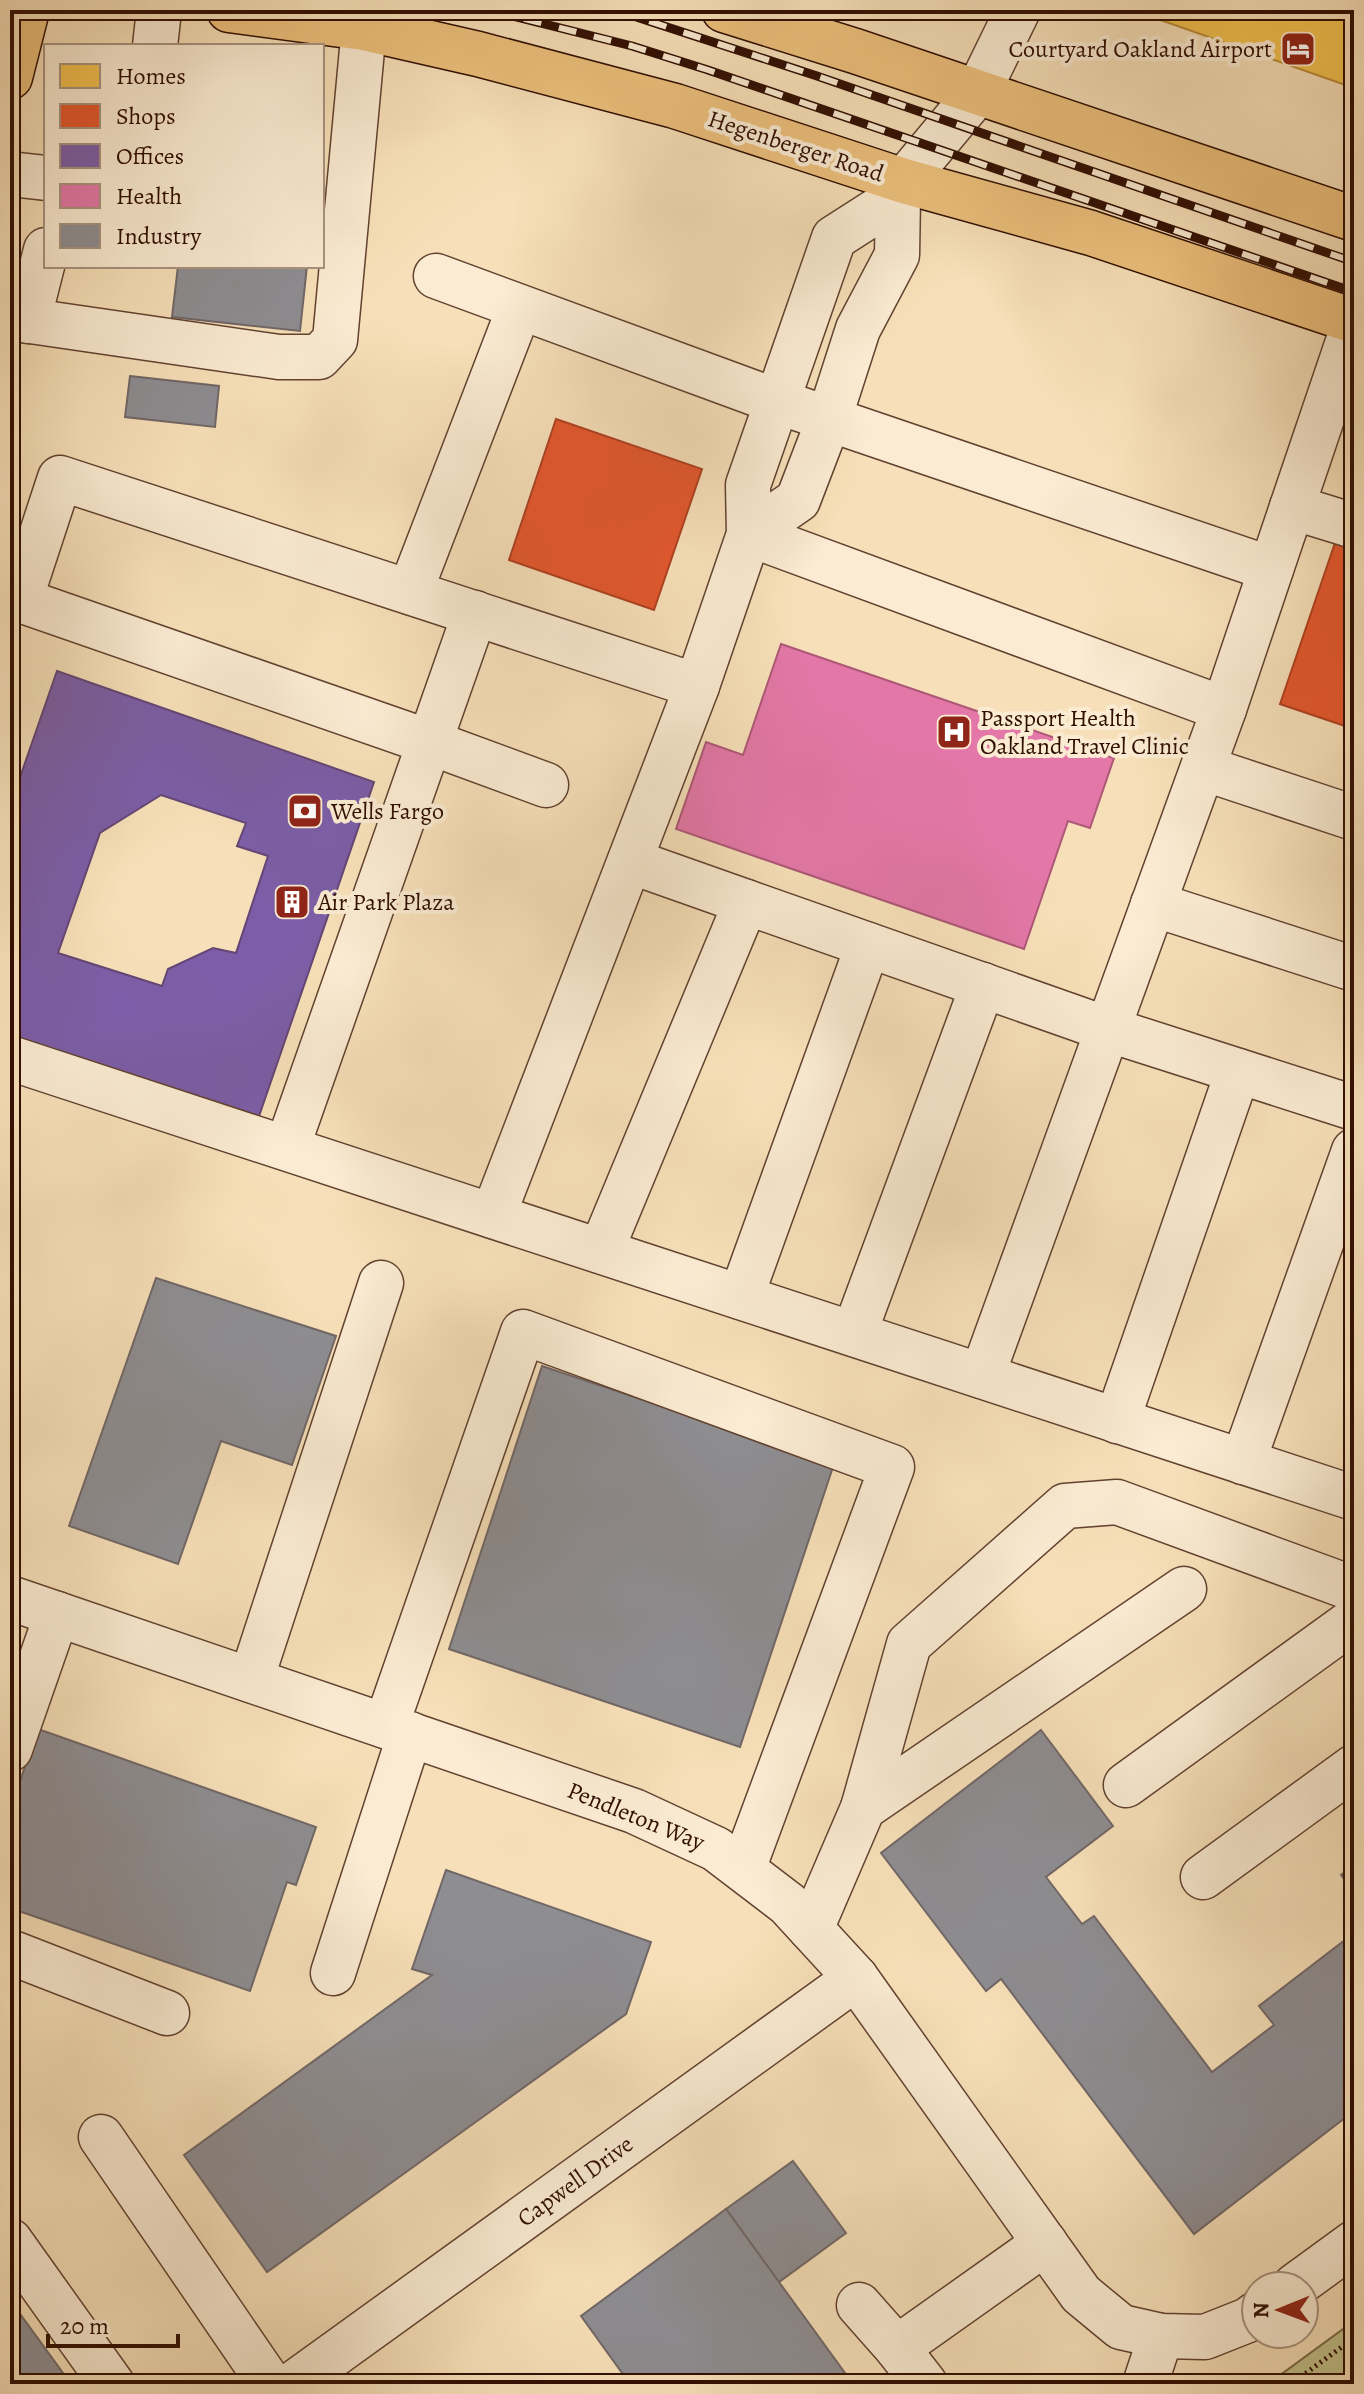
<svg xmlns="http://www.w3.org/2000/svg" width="1364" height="2394" viewBox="0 0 1364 2394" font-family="Alegreya,serif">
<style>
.green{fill:#c2c18b;stroke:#796846;stroke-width:2}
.homes{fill:#f2c14e;stroke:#b88b37;stroke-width:2}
.shops{fill:#e4572e;stroke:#ae4121;stroke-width:2}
.offices{fill:#7b5ea7;stroke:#644676;stroke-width:2;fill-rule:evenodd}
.health{fill:#e377a8;stroke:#ad5876;stroke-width:2}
.industry{fill:#8d8d92;stroke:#716767;stroke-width:2}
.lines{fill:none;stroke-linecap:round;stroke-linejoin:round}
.minor-casing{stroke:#624230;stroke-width:47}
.major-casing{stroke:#300e02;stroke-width:47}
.path{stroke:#300e02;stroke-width:5;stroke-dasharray:2 4;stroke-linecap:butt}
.minor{stroke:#faebd2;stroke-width:44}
.major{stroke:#ecc07c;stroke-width:44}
.rail-casing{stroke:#300e02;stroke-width:9}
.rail{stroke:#faebd2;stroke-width:6;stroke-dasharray:18;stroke-linecap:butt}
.labels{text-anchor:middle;stroke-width:8;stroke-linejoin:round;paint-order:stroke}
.poi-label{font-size:24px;fill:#300e02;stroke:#faebd2;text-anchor:start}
.street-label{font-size:24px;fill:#300e02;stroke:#faebd2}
</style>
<rect width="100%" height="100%" fill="#f7e0b9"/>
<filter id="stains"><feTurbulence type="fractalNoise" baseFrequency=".0025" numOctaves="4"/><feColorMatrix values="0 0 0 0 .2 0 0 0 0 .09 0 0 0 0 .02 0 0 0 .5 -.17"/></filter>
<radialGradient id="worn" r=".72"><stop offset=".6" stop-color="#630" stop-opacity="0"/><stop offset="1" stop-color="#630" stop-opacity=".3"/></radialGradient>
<!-- green -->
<path class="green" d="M 1354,2321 L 1354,2384 L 1268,2384 Z"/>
<!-- homes -->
<path class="homes" d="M 1132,10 L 1354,10 L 1354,88 Z"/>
<!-- shops -->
<g class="shops">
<path d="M 556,419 L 702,469 L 654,610 L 509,560 Z"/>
<path d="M 1338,534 L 1354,540 L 1354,729 L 1280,704 Z"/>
</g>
<!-- offices -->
<path class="offices" d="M 57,671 L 374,782 L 257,1122 L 10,1036 L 10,806 ZM 161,795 L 246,823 L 237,846 L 268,856 L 236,953 L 213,948 L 168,969 L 162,986 L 58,953 L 100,833 Z"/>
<!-- health -->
<path class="health" d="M 781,644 L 1114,758 L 1090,828 L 1068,821 L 1024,949 L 676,829 L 706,742 L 743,755 Z"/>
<!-- industry -->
<g class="industry">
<path d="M 178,266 L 307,266 L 300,331 L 172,317 Z"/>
<path d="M 130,376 L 219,386 L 215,427 L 125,417 Z"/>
<path d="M 156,1278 L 336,1336 L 292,1465 L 221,1441 L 178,1564 L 69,1526 Z"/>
<path d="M 542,1366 L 834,1464 L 740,1747 L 449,1649 Z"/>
<path d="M 38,1729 L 316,1827 L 296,1885 L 287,1882 L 250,1991 L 10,1908 L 10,1835 L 18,1814 L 10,1810 Z"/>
<path d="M 1041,1730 L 1113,1826 L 1046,1877 L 1082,1924 L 1094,1916 L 1212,2072 L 1274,2025 L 1259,2006 L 1354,1933 L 1354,2111 L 1194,2234 L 1001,1979 L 986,1991 L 881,1853 Z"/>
<path d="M 1354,1865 L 1354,1892 L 1341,1875 Z"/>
<path d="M 446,1870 L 651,1942 L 626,2014 L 267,2272 L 184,2155 L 432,1975 L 412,1969 Z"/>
<path d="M 793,2161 L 846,2233 L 779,2282 L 726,2209 Z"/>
<path d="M 726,2209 L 779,2282 L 853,2384 L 630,2384 L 581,2316 Z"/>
<path d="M 10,2300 L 71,2384 L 10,2384 Z"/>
</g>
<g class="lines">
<defs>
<g id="minor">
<path d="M 155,46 L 159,10"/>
<path d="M 10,174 L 46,178"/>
<path d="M 436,276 L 776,401 L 1271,569"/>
<path d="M 10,318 L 279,357 L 319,357 L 335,340 L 364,28"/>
<path d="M 28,321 L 46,250"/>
<path d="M 1354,324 L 1292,507 L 1354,526"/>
<path d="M 749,534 L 1224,709 L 1292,507"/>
<path d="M 749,534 L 798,500 L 829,419 L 858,329 L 897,255 L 898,197 L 904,181 L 978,92 L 1018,10"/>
<path d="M 410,592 L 519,309"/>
<path d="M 10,596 L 20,600 L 60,478 L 697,686 L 749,534 L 748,485 L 834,238 L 898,197"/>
<path d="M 20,600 L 429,742 L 546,785"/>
<path d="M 1203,768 L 1354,818"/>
<path d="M 630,861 L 746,902"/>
<path d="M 1153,904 L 1354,969"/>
<path d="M 10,1058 L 1354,1498"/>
<path d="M 287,1148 L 475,613"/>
<path d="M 493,1216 L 697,686"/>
<path d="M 601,1251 L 746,902 L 1107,1029 L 1354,1108"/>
<path d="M 741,1297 L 868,945"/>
<path d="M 854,1334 L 983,985"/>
<path d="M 982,1376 L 1224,709"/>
<path d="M 1117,1421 L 1238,1071"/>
<path d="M 1243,1462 L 1354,1151"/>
<path d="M 10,1598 L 634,1811 L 716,1849 L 788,1904 L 856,1978 L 1081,2294 L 1121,2327 L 1161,2336 L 1205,2337 L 1248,2320 L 1256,2314"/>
<path d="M 251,1680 L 381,1283"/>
<path d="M 386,1726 L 523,1332 L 892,1467 L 743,1869"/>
<path d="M 10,1749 L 57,1614"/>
<path d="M 1126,1785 L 1354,1620"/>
<path d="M 863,1808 L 909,1644 L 1065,1506 L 1117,1502 L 1354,1589"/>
<path d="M 1203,1877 L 1354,1767"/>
<path d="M 811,1929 L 863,1808 L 1184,1589"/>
<path d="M 10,1952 L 167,2013"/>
<path d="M 333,1973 L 410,1734"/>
<path d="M 101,2137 L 270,2384"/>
<path d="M 10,2241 L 112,2384"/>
<path d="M 1295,2286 L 1354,2243"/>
<path d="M 859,2305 L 897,2348"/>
<path d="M 293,2384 L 856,1978"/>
<path d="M 925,2384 L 897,2348 L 1045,2243"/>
<path d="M 1145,2384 L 1161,2336"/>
</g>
<g id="major">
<path d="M 229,10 L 364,28 L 478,54 L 675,106 L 904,181 L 1091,233 L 1354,321"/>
<path d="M 724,10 L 855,51 L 1354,219"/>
<path d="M 10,77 L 27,10"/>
</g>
</defs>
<!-- minor casing -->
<use href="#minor" class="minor-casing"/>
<!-- major casing -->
<use href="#major" class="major-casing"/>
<!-- path -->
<path class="path" d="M 1291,2384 L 1354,2338"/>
<!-- minor -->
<use href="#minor" class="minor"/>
<!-- major -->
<use href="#major" class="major"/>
<defs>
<g id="rail">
<path d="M 489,10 L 632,46 L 708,70 L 1354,292"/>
<path d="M 615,10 L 817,76 L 1354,262"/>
</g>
</defs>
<!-- rail casing -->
<use href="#rail" class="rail-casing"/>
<!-- rail -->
<use href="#rail" class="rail"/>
</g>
<!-- icons -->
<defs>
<symbol id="hotel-square" viewBox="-11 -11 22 22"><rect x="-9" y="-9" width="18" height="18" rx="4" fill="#8f2418" stroke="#faebd2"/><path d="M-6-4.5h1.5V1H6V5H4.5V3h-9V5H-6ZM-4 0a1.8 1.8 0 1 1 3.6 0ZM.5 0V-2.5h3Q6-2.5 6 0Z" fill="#fff"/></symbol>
<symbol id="hospital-square" viewBox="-11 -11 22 22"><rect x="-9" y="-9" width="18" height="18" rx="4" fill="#8f2418" stroke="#faebd2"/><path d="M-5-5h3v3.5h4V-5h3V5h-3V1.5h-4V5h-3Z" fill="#fff"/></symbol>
<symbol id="bank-square" viewBox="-11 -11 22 22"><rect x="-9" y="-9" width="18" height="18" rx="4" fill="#8f2418" stroke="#faebd2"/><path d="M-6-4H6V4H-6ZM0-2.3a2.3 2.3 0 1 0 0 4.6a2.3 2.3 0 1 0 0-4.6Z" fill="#fff"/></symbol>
<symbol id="building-square" viewBox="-11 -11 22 22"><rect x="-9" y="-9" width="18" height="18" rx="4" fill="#8f2418" stroke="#faebd2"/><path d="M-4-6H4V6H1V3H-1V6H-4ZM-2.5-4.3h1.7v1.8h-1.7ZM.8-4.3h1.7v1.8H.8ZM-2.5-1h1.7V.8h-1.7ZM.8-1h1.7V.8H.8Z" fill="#fff"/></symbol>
</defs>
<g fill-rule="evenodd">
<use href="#hotel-square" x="1278" y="29" width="40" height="40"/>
<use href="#hospital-square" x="934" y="712" width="40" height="40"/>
<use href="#bank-square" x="285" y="791" width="40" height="40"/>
<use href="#building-square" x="272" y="882" width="40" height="40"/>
</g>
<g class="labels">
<!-- poi labels -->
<g class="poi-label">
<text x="1272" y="57" text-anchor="end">Courtyard Oakland Airport</text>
<text x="980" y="726">Passport Health<tspan x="980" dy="28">Oakland Travel Clinic</tspan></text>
<text x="331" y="819">Wells Fargo</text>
<text x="318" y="910">Air Park Plaza</text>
</g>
<!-- street labels -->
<g class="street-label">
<text transform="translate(796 146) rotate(18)" y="8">Hegenberger Road</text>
<text transform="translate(636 1816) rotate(22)" y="8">Pendleton Way</text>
<text transform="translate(575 2181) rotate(-36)" y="8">Capwell Drive</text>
</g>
</g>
<!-- margin -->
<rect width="1364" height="2394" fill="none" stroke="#f7e0b9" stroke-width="40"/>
<rect x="12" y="12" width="1340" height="2370" fill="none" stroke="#300e02" stroke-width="4"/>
<rect x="20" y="20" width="1324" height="2354" fill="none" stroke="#300e02" stroke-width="2"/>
<!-- legend -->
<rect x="44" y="44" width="280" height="224" fill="#faebd2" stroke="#a9937f" stroke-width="2"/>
<rect x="60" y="64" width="40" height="24" fill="#f2c14e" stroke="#a9937f" stroke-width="2"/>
<text x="116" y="84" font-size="24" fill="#300e02">Homes</text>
<rect x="60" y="104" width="40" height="24" fill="#e4572e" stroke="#a9937f" stroke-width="2"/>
<text x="116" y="124" font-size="24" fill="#300e02">Shops</text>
<rect x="60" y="144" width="40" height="24" fill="#7b5ea7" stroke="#a9937f" stroke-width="2"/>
<text x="116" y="164" font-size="24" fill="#300e02">Offices</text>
<rect x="60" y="184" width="40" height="24" fill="#e377a8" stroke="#a9937f" stroke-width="2"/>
<text x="116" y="204" font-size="24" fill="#300e02">Health</text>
<rect x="60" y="224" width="40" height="24" fill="#8d8d92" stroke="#a9937f" stroke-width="2"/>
<text x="116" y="244" font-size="24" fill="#300e02">Industry</text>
<!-- north arrow -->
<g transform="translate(1280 2310) rotate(269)"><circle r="38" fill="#faebd2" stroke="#a9937f" stroke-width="2"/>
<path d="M0-6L14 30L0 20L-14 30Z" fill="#8f2418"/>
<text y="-12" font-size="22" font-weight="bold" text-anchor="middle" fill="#300e02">N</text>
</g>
<!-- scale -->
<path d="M48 2334v12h130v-12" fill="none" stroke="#300e02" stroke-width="4"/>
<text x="60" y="2334" font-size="24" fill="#300e02" stroke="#faebd2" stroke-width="6" paint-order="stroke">20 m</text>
<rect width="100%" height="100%" filter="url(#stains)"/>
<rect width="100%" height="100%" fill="url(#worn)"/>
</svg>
